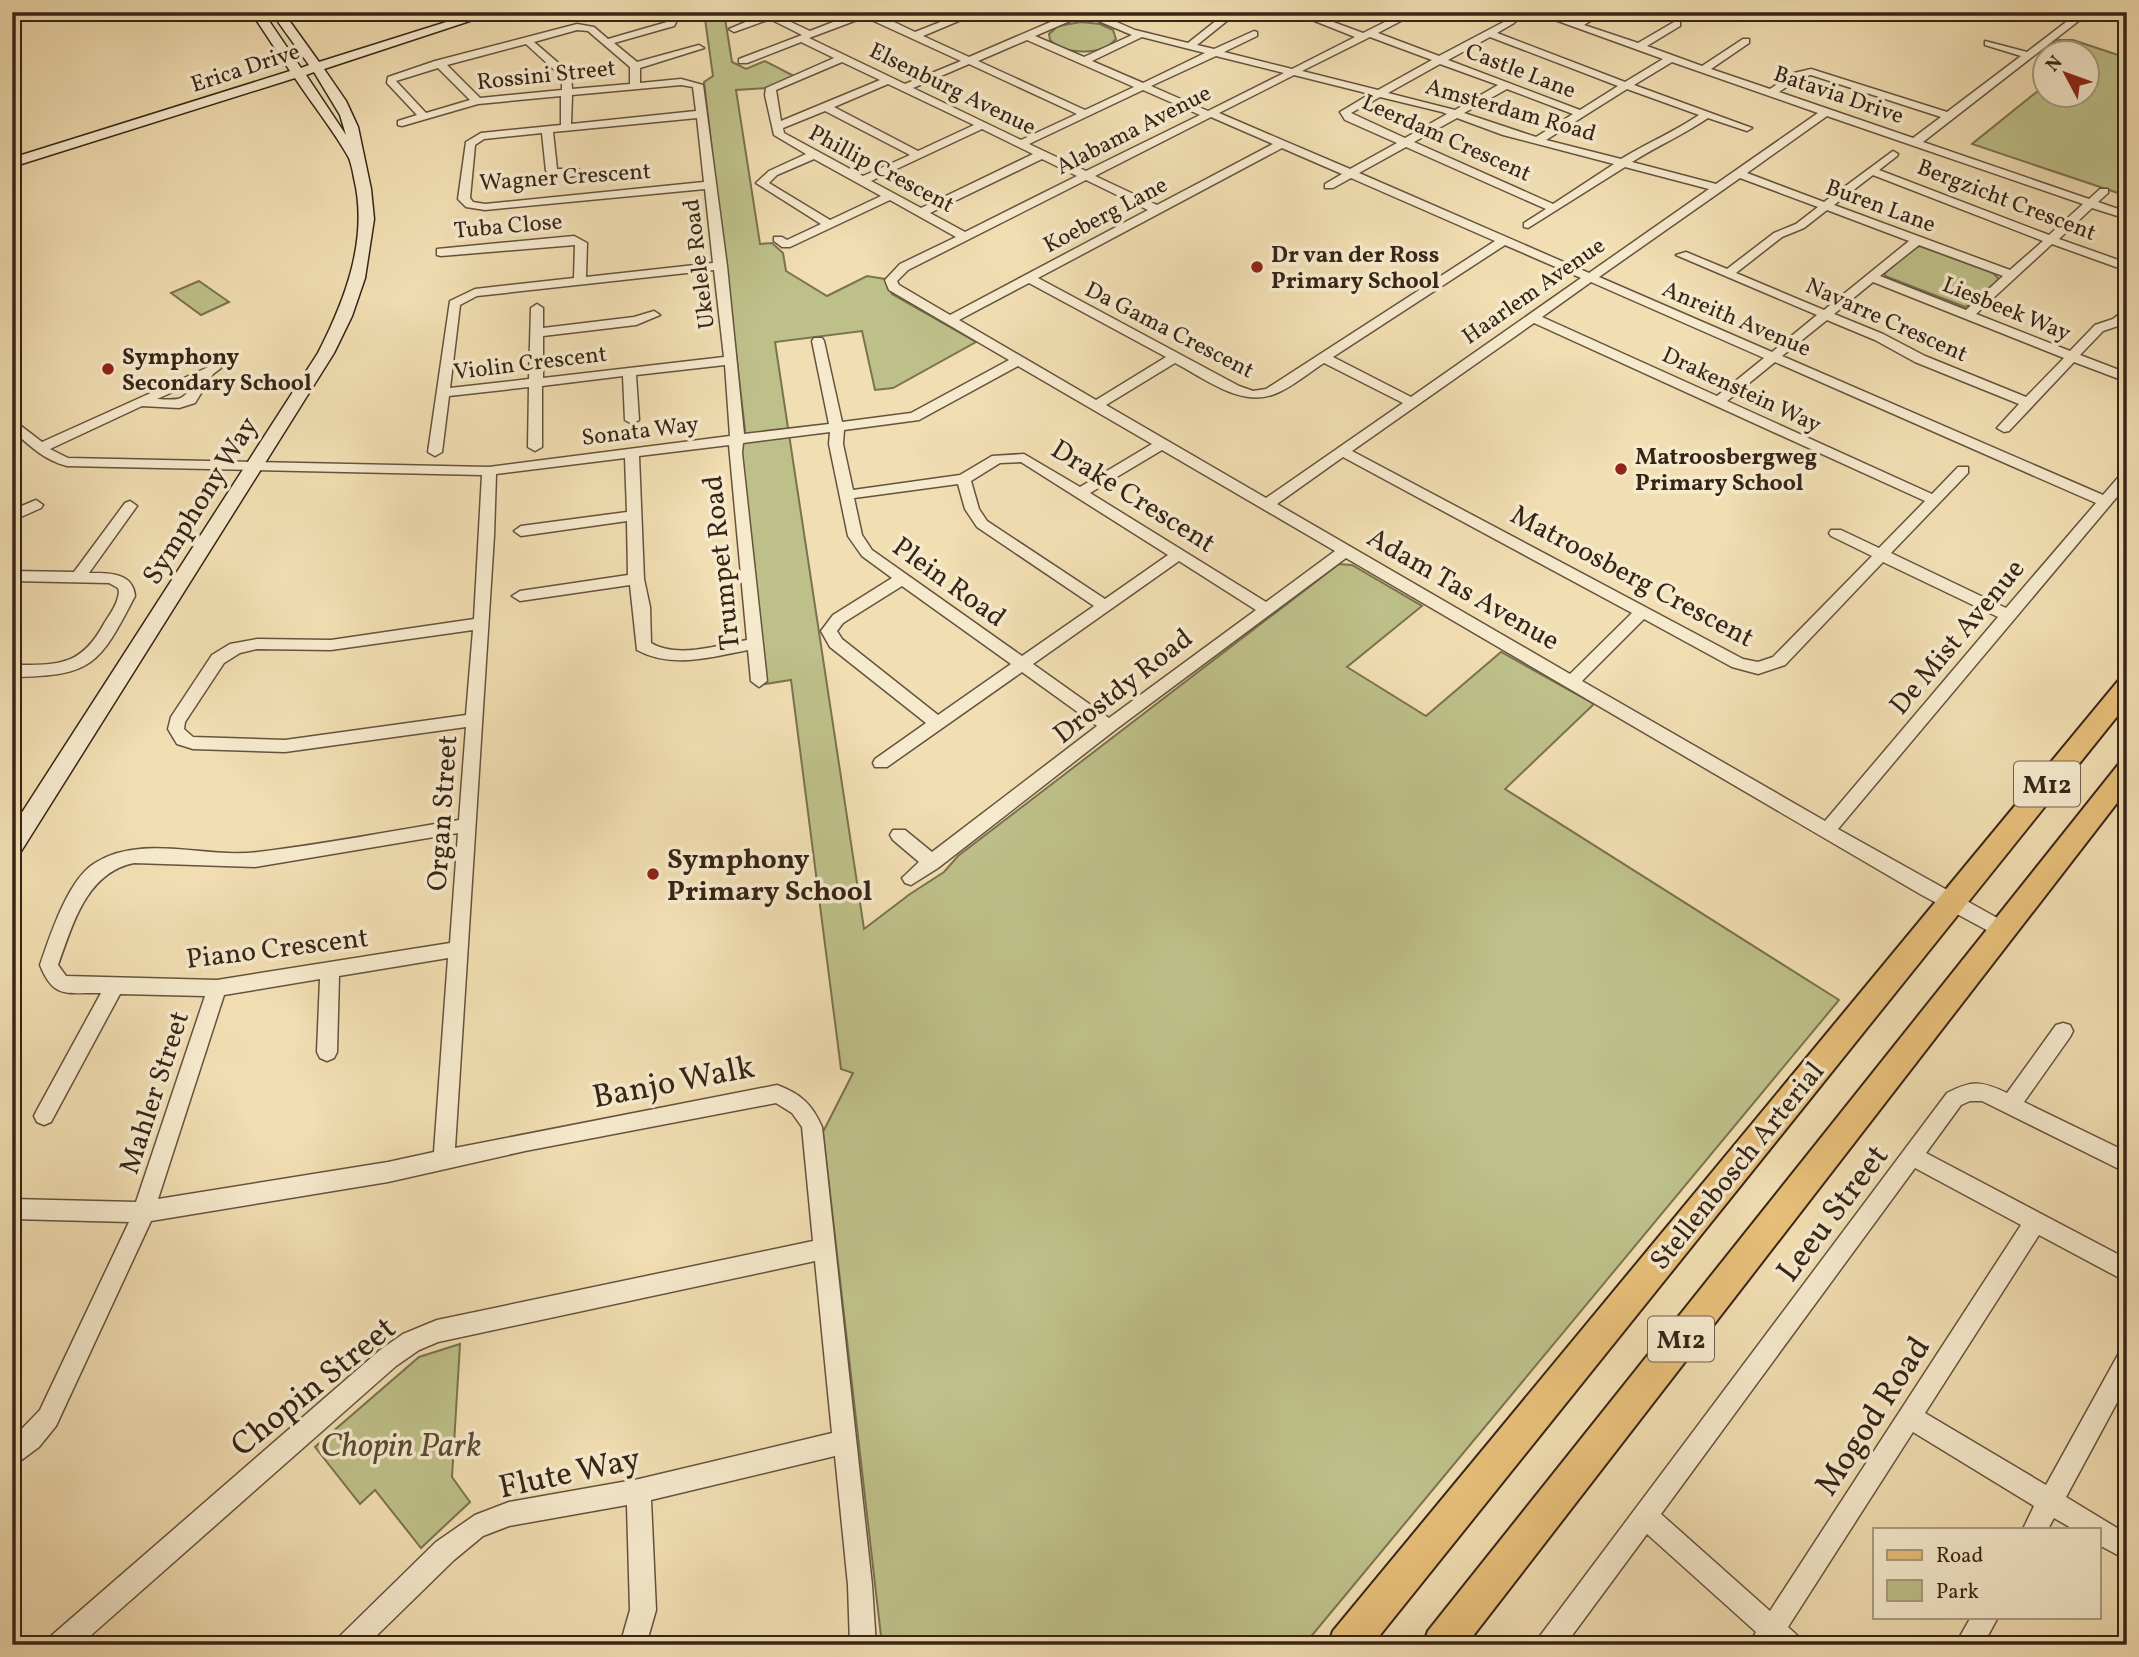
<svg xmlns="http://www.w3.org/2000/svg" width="2139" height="1657" viewBox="0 0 2139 1657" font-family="Vollkorn,serif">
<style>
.green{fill:#bec089;stroke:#7a7250;stroke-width:2}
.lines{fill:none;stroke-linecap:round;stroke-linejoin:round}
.minor-casing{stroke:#66523e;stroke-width:3}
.secondary-casing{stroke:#372417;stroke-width:3}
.primary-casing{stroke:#372417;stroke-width:4}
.minor{fill:#f6eacd;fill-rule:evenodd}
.secondary{fill:#f6eacd;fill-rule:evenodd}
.primary{fill:#e8bf79;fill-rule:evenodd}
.poi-dot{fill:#8f2418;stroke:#f6eacd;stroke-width:2.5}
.labels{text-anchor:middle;stroke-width:7;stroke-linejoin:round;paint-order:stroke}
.far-street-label{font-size:23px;fill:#372417;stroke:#f6eacd}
.far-poi-label{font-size:23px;font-weight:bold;fill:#372417;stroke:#f6eacd;text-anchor:start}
.shield{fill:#f6eacd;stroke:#705f4e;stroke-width:2}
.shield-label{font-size:26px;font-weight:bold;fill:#372417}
.street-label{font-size:28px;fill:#372417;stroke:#f6eacd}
.poi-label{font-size:28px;font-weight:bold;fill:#372417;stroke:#f6eacd;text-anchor:start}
.near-street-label{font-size:33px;fill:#372417;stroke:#f6eacd}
.near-park-label{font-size:33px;font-style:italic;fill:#594b34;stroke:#f6eacd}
</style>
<rect width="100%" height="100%" fill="#f1deb2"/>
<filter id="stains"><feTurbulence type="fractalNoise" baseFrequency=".00286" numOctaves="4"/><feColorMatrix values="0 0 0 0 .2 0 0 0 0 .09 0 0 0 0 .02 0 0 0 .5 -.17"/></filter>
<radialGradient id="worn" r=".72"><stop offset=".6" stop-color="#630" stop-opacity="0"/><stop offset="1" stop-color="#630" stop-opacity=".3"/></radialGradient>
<!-- green -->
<g class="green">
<path d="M 704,12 L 724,12 L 732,62 L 746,69 L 765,61 L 794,76 L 767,88 L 736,90 L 760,244 L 772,243 L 783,253 L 786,271 L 827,296 L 867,276 L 885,279 L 892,294 L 976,342 L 893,388 L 875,390 L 862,331 L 775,342 L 864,929 L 910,894 L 944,872 L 958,856 L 1339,564 L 1352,565 L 1422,606 L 1347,667 L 1426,716 L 1501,652 L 1594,704 L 1505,789 L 1839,1000 L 1304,1645 L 882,1645 L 823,1132 L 853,1073 L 841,1069 L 791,680 L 765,684 L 741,449 L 745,430 L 704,82 L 713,76 Z"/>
<path d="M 1081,22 L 1100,24 L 1113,30 L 1116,39 C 1102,56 1065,55 1050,40 L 1049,34 L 1058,26 Z"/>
<path d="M 2058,40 L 2073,40 L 2127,58 L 2127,196 L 1972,144 L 2044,86 L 2044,94 L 2086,94 L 2086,52 L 2041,53 Z"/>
<path d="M 1920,246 L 1993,273 L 1999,279 L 1971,305 L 1965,307 L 1885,276 L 1885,273 L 1914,248 Z"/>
<path d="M 199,281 L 229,302 L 201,315 L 171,293 Z"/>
<path d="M 460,1344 L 452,1477 L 470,1502 L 421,1548 L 375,1490 L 360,1504 L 315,1447 L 419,1357 Z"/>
</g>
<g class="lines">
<defs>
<g id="minor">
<path d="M 665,12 L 675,12 L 679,17 L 674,26 L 614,43 L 637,62 L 699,45 L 704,48 L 640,68 L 640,83 L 681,79 L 703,85 L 727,266 L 744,434 L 829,424 L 812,341 L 814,338 L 822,338 L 824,341 L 842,422 L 911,413 L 1009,360 L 889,290 L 885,280 L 900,264 L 956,237 L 890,200 L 790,247 L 782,247 L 774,241 L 774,237 L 782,237 L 787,240 L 821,224 L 756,183 L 769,171 L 806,154 L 774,135 L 765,95 L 766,88 L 834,58 L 801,42 L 747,63 L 739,63 L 739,59 L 802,35 L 770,19 L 734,32 L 729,29 L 762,15 L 758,12 L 781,12 L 778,16 L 810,31 L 859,12 L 873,12 L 915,32 L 966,12 L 980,12 L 923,36 L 969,57 L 1074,12 L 1094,12 L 1135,30 L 1188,43 L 1227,12 L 1238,12 L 1197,45 L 1214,49 L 1254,31 L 1257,32 L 1257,36 L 1224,52 L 1292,69 L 1355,37 L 1292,12 L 1306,12 L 1363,33 L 1405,12 L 1418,12 L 1378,33 L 1439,56 L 1511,18 L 1516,21 L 1514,23 L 1497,33 L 1625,82 L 1663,59 L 1533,12 L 1548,12 L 1575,22 L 1592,12 L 1604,12 L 1584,25 L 1638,43 L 1674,22 L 1680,22 L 1680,26 L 1647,46 L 1702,66 L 1743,39 L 1749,39 L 1749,43 L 1711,69 L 1770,89 L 1794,73 L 1811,69 L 1947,112 L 2021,56 L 1985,45 L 1985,41 L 2027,52 L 2079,12 L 2090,12 L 1923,142 L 2089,199 L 2100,189 L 2108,189 L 2108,193 L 2098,202 L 2127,212 L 2127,219 L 2092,208 L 2059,239 L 2127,263 L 2127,271 L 2052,244 L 1976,314 L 2070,351 L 2095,325 L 2113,319 L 2127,308 L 2127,319 L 2121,325 L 2103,331 L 2080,355 L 2127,373 L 2127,382 L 2074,362 L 2009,431 L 2004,432 L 1997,428 L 2019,404 L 1915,362 L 1875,340 L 1827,320 L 1782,356 L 2103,495 L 2122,473 L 2127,472 L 2127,485 L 1838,829 L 2008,924 L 2010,929 L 2008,934 L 2001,937 L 1994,934 L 1920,894 L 1346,558 L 1115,730 L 938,868 L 911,885 L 905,883 L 902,878 L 919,862 L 893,840 L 890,835 L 893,830 L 905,830 L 932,852 L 1097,726 L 1022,672 L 887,767 L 875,767 L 873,763 L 875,759 L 926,723 L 830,647 L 821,631 L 833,615 L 892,578 L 862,556 L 848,536 L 829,444 L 830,432 L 743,443 L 742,453 L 767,681 L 759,687 L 751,681 L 748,650 C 711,657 672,669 637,650 L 630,585 L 520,601 L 512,596 L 520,591 L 628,575 L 627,521 L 521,536 L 514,531 L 521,526 L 627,512 L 625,458 L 496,474 L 494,536 L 455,1148 L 777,1085 C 801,1094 812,1104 822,1127 L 872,1585 L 876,1645 L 850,1645 L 848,1585 L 835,1456 L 651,1500 L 656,1610 L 646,1645 L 620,1645 L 630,1610 L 627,1505 L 509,1526 L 483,1536 L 454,1560 L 367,1645 L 336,1645 L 340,1636 L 436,1542 L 475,1515 L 509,1502 L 639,1479 L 832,1433 L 815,1261 L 438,1342 L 419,1350 L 396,1366 L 80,1645 L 47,1645 L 51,1636 L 380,1350 L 403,1334 L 437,1320 L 813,1241 L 802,1127 L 792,1113 L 776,1103 L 525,1151 L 388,1182 L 151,1221 L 56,1426 L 39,1447 L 12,1467 L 12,1439 L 40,1410 L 129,1222 L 12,1219 L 12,1199 L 136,1202 L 205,996 L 120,994 L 51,1122 L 44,1125 L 37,1122 L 34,1116 L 37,1110 L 101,993 C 67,992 54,1000 40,965 C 50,936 68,879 95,863 C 143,833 206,859 258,852 C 325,844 392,831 459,820 L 466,727 L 285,752 L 193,749 L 177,744 L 168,729 L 171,717 L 212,655 L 230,644 L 257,639 L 331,640 L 474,619 L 482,475 L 67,466 C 44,460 30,446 12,430 L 12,419 L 42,442 L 215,364 L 221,368 L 213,374 L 195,403 L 179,408 L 142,406 L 50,449 L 68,458 L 489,467 L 730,436 L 725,365 L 636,375 L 639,420 L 632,424 L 625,420 L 623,376 L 542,386 L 542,447 L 535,451 L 528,447 L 529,387 L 449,396 L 442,452 L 435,456 L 428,452 L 450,301 L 475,289 L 574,278 L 575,245 L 441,256 L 437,255 L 437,249 L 574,236 L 587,243 L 586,277 L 713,263 L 705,189 L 485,210 L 466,207 L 458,199 L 466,142 L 481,133 L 561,125 L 561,96 L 478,104 L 402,126 L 398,125 L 398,121 L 417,115 L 387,83 L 388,77 L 435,61 L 577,24 L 594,27 L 608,39 L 667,22 L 669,17 ZM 1084,15 L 1132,35 L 1084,57 L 1035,36 ZM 865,17 L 961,61 L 905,84 L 809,38 ZM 577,30 L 588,31 L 630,67 L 630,84 L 572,89 L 571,74 L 534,42 ZM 1142,37 L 1205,53 L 1143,83 L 1092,61 ZM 1370,37 L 1432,60 L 1378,90 L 1302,71 ZM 1490,37 L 1618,86 L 1580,110 L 1448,60 ZM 1027,40 L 1134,87 L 1085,110 L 978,61 ZM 526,44 L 562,77 L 562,90 L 480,98 L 447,65 ZM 1216,56 L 1284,73 L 1208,111 L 1151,86 ZM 842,62 L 880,80 L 781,121 L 776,90 ZM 1672,62 L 1818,113 L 1716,184 L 1632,162 C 1657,146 1683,135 1708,118 L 1747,131 L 1752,128 L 1634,85 ZM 969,64 L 1077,114 L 1021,140 L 913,88 ZM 1440,64 L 1498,85 L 1455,110 L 1388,93 ZM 438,68 L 470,100 L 426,113 L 396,81 ZM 1294,75 L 1370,94 L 1340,112 L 1345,120 L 1397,143 L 1350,169 L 1219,113 ZM 1811,75 L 1941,117 L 1913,138 L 1779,92 L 1801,77 ZM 888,84 L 974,125 L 918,151 L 834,107 ZM 681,85 L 693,87 L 696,111 L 571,124 L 572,95 ZM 1507,89 L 1573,114 L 1536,137 L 1464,113 ZM 1627,89 L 1699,115 C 1674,132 1647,143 1621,159 L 1546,140 ZM 1143,90 L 1200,115 L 1086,171 L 1029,144 ZM 1380,97 L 1442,112 L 1447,114 L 1405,138 L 1351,113 ZM 825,111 L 910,155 L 863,176 L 784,133 L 783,128 ZM 1827,116 L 2083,204 L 2049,235 L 1879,170 L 1897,156 L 1898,154 L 1893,151 L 1824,202 L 1747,173 ZM 1211,117 L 1273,144 L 1157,205 L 1095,176 ZM 697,118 L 704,182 L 485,204 L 473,202 L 470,198 L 475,145 L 484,139 L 542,133 L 546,171 C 556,179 573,179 584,172 L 578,169 L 557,169 L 553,132 ZM 1457,118 L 1503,135 L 1614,164 L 1553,204 L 1414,142 ZM 982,129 L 1033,154 L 921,208 L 871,181 ZM 1406,147 L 1546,209 L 1524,223 L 1524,227 L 1528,228 L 1625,167 L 1709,189 L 1589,273 L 1359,173 ZM 1282,148 L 1342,174 L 1325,184 L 1325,188 L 1333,188 L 1351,178 L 1495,241 L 1266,389 L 1253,391 L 1239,386 L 1038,278 ZM 814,159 L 881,196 L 830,220 L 769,183 L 777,175 ZM 1042,159 L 1077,176 L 965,232 L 930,213 ZM 1873,175 L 2043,241 L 2010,270 L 1834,205 ZM 1740,178 L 1818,207 L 1796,224 L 1774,233 L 1727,269 L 1686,252 L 1676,255 L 1817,315 L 1772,352 L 1599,277 ZM 1086,180 L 1148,210 L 950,315 L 899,285 L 897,281 L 908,270 ZM 1827,210 L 1909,241 L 1824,310 L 1736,273 L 1782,237 L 1804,228 ZM 1505,245 L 1581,278 L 1411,397 L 1333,357 ZM 1919,245 L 2003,276 L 1966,310 L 1880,276 ZM 714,270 L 724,357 L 543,378 L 543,336 L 636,325 L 660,315 L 654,311 L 634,317 L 543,328 L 543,308 L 537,304 L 531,308 L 529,379 L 450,388 L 460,305 L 477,296 ZM 1591,282 L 1764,358 L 1717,396 L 1542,317 ZM 1873,282 L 2064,358 L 2026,397 L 1925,356 L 1883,334 L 1834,314 ZM 1029,283 L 1166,357 L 1096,400 L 959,320 ZM 1534,323 L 1925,501 L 1879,548 L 1841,530 L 1831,530 L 1829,533 L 1831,536 L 1872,556 L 1773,657 L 1758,662 L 1743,659 L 1352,451 ZM 1775,362 L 2096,503 L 2006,608 L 1891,553 L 1968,473 L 1968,467 L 1958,467 L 1932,494 L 1727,401 ZM 1175,363 C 1204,378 1239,406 1272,395 C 1290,389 1308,373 1324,363 L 1403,403 L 1266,498 L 1106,405 ZM 1018,366 L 1152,444 L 1080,487 L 1024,454 L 992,456 L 960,475 L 853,490 L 843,444 L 844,430 L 919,420 ZM 195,382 C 182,402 180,400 157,399 ZM 729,445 L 747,640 C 718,645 678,659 651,643 L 650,607 L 644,579 L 639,456 ZM 1162,450 L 1335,551 L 1266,602 L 1090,493 ZM 1343,457 L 1632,613 L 1570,674 L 1277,504 ZM 1021,462 L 1168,555 L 1105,599 L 987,521 L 979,509 L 971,481 L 1000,463 ZM 958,484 L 965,509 L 977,527 L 1094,606 L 1022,656 L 872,550 L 862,535 L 854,498 ZM 1179,561 L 1256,610 L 1109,718 L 1033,664 ZM 1883,562 L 1998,617 L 1825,821 L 1582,681 L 1644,619 L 1732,667 L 1758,674 L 1785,665 ZM 902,586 L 1011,664 L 938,715 L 842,639 L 837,631 L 843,623 ZM 473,630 L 466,715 L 285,740 L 193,737 L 184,729 L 185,722 L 224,663 L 240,653 L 257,649 L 331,650 ZM 458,833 L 450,943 L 217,980 L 66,976 L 58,965 C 73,924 86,873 134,863 L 255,867 ZM 448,958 L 434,1152 L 388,1162 L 158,1199 L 224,995 L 320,979 L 317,1052 L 320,1058 L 327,1061 L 334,1058 L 337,1052 L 339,976 Z"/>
<path d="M 36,500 L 43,505 L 41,508 L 12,521 L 12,510 Z"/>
<path d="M 130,501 L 137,506 L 89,573 C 108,573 133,572 135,596 C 99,665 93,676 12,677 L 12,665 C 59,665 81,667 105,622 C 111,613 118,603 119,592 L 118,588 L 109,583 L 12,581 L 12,571 L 74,572 L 125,503 Z"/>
<path d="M 2063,1023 L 2070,1025 L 2073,1031 L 2070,1037 L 2024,1102 L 2127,1152 L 2127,1173 L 1982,1101 L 1970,1101 L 1961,1105 L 1926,1153 L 2127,1259 L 2127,1282 L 2039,1235 L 1925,1413 L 2046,1485 L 2119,1353 L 2127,1350 L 2127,1384 L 2066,1497 L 2127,1534 L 2127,1560 L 2099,1545 L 2099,1529 L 2073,1529 L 2054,1518 L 2048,1529 L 2023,1529 L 2034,1506 L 1913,1432 L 1788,1627 L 1798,1636 L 1802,1645 L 1749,1645 L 1756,1632 L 1647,1534 L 1565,1645 L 1536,1645 L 1540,1636 L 1947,1093 C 1973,1080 1981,1081 2007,1093 L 2056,1025 ZM 1915,1168 L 2021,1225 L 1770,1611 L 1661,1514 Z"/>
<path d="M 1971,1617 L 1998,1617 L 1983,1645 L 1955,1645 Z"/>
</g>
<path id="secondary" d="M 251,12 L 263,12 L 301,68 L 309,65 L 271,12 L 283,12 L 319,62 L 478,12 L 497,12 L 324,69 L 346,101 L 358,127 L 371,189 L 374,219 L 365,278 L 352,316 L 334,353 L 20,853 L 12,856 L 12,828 L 318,353 C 345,300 369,239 354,178 C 353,172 351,163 349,158 C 334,131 312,104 295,78 L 12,167 L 12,158 L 290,71 ZM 314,72 L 340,115 L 346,135 L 306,75 Z"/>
<g id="primary">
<path d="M 2127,678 L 2127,704 L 1372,1645 L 1328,1645 L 1333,1631 L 2118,681 Z"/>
<path d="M 2127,763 L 2127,790 L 1466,1645 L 1423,1645 L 1428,1631 L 2118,765 Z"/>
</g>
</defs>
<!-- minor casing -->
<use href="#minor" class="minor-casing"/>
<!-- secondary casing -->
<use href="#secondary" class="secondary-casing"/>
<!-- primary casing -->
<use href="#primary" class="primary-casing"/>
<!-- minor -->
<use href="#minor" class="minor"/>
<!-- secondary -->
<use href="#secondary" class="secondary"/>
<!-- primary -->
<use href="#primary" class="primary"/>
</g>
<!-- markers -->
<g class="poi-dot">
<circle cx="1257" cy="267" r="7"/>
<circle cx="108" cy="369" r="7"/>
<circle cx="1621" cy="469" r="7"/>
<circle cx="653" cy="874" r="7"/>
</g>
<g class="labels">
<!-- far-street labels -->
<g class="far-street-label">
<text transform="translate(245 67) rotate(-18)" y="8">Erica Drive</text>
<text transform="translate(1521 70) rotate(21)" y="8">Castle Lane</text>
<text transform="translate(546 74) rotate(-6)" y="8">Rossini Street</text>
<text transform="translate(953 88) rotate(26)" y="8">Elsenburg Avenue</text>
<text transform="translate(1839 94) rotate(19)" y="8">Batavia Drive</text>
<text transform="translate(1511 109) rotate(16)" y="8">Amsterdam Road</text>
<text transform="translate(1133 129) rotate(-27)" y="8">Alabama Avenue</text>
<text transform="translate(1447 137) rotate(24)" y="8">Leerdam Crescent</text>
<text transform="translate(882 168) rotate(28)" y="8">Phillip Crescent</text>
<text transform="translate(565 176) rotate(-4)" y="8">Wagner Crescent</text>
<text transform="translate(2007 199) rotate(21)" y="8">Bergzicht Crescent</text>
<text transform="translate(1881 205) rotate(20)" y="8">Buren Lane</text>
<text transform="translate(1105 214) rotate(-28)" y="8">Koeberg Lane</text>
<text transform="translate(508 225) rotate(-5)" y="8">Tuba Close</text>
<text transform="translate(698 264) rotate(-97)" y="8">Ukelele Road</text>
<text transform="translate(1533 290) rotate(-35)" y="8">Haarlem Avenue</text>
<text transform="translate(2007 308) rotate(22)" y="8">Liesbeek Way</text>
<text transform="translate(1737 318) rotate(23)" y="8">Anreith Avenue</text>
<text transform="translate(1887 319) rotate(24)" y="8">Navarre Crescent</text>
<text transform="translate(1170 329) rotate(27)" y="8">Da Gama Crescent</text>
<text transform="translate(530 362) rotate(-7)" y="8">Violin Crescent</text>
<text transform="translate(1742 389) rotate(25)" y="8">Drakenstein Way</text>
<text transform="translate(640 430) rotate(-7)" y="8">Sonata Way</text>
</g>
<!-- far-poi labels -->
<g class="far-poi-label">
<text x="1271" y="262">Dr van der Ross<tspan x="1271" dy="26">Primary School</tspan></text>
<text x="122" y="364">Symphony<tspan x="122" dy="26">Secondary School</tspan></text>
<text x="1635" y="464">Matroosbergweg<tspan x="1635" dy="26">Primary School</tspan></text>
</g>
<!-- shield labels -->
<g class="shield">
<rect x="2014" y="761.5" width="66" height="45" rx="5"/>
<rect x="1648" y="1316.5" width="66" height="45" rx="5"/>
</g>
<g class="shield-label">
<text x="2047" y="793">M12</text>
<text x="1681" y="1348">M12</text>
</g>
<!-- street labels -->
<g class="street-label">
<text transform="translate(1134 495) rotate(32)" y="10">Drake Crescent</text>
<text transform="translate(199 500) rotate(-58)" y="10">Symphony Way</text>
<text transform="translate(720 563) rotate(-96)" y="10">Trumpet Road</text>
<text transform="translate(1633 575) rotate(28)" y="10">Matroosberg Crescent</text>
<text transform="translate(950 581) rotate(36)" y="10">Plein Road</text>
<text transform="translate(1464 588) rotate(30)" y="10">Adam Tas Avenue</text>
<text transform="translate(1956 636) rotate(-50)" y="10">De Mist Avenue</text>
<text transform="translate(1122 685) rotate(-38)" y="10">Drostdy Road</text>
<text transform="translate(441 813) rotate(-86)" y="10">Organ Street</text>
<text transform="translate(277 947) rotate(-7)" y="10">Piano Crescent</text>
<text transform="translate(153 1092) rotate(-72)" y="10">Mahler Street</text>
<text transform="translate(1736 1165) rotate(-51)" y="10">Stellenbosch Arterial</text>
</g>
<!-- poi labels -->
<g class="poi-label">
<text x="667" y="868">Symphony<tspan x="667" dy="32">Primary School</tspan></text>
</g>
<!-- near-street labels -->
<g class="near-street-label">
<text transform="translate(673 1080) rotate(-11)" y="12">Banjo Walk</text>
<text transform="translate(1831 1212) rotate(-53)" y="12">Leeu Street</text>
<text transform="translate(312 1385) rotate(-39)" y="12">Chopin Street</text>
<text transform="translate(1871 1415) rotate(-57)" y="12">Mogod Road</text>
<text transform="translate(569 1471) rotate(-12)" y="12">Flute Way</text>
</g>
<!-- near-park labels -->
<g class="near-park-label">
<text x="401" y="1456">Chopin Park</text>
</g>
</g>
<!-- margin -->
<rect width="2139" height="1657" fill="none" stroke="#f1deb2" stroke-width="42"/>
<rect x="14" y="14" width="2111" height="1629" fill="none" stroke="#372417" stroke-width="3.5"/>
<rect x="21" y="21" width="2097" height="1615" fill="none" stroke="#372417" stroke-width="2"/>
<!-- legend -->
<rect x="1873" y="1528" width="228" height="91" fill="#f6eacd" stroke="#aa9b84" stroke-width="2"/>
<rect x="1887" y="1550" width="35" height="10" fill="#e8bf79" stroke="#aa9b84" stroke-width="2"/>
<text x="1936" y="1562" font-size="21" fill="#372417">Road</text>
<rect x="1887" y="1580" width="35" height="21" fill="#bec089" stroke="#aa9b84" stroke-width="2"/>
<text x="1936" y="1598" font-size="21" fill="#372417">Park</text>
<!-- north arrow -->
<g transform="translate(2066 74) rotate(311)"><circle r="33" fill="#f6eacd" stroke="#aa9b84" stroke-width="2"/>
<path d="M0-5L12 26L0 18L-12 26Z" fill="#8f2418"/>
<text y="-10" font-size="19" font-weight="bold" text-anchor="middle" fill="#372417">N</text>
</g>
<rect width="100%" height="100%" filter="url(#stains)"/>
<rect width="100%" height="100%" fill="url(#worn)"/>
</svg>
